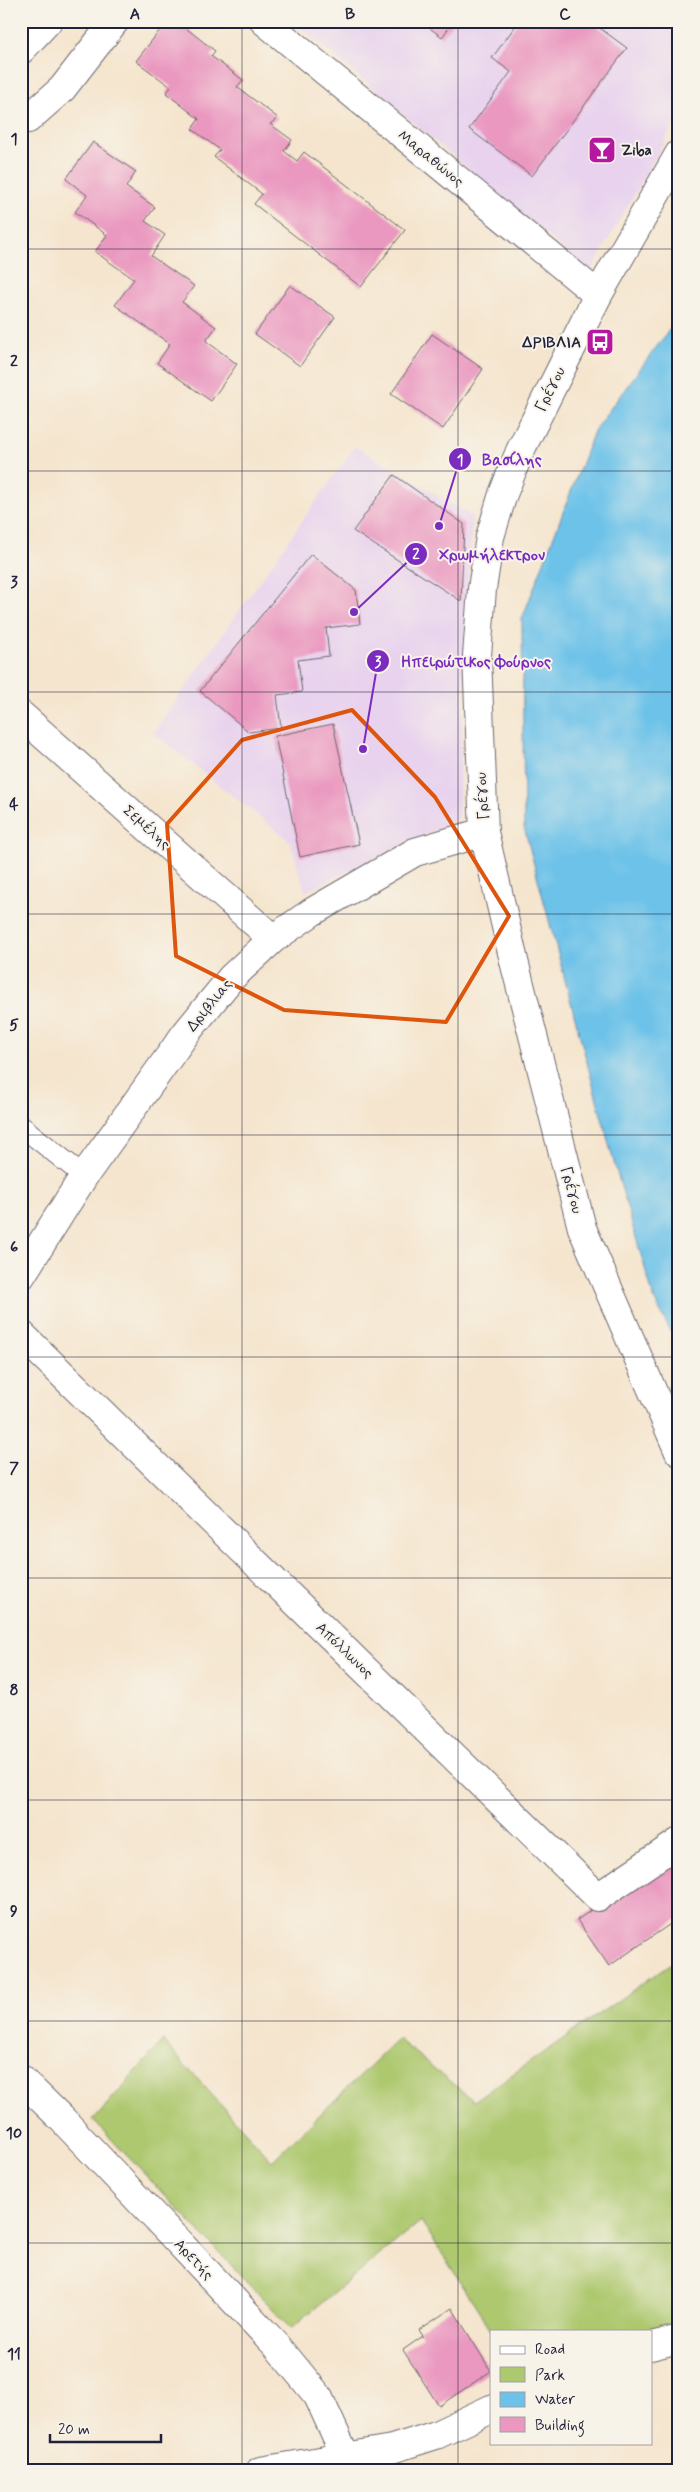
<svg xmlns="http://www.w3.org/2000/svg" width="700" height="2492" viewBox="0 0 700 2492" font-family="Mynerve,sans-serif">
<style>
.built{fill:#e8d2ee}
.green{fill:#adc86e;stroke:#687554}
.water{fill:#6dc2e9;stroke:#487292}
.building{fill:#ea98c0}
.lines{fill:none;stroke-linecap:round;stroke-linejoin:round}
.lane-casing{stroke:#6c666e;stroke-width:22}
.street-casing{stroke:#6c666e;stroke-width:30}
.secondary-casing{stroke:#6c666e;stroke-width:30}
.lane{stroke:#fff;stroke-width:20}
.street{stroke:#fff;stroke-width:28}
.secondary{stroke:#fff;stroke-width:28}
.marked{fill:none;stroke:#de560e;stroke-width:4;stroke-linejoin:round}
.grid{fill:none;stroke:#22223b;stroke-width:1;stroke-opacity:0.55}
.labels{text-anchor:middle;stroke-width:4;stroke-linejoin:round;paint-order:stroke}
.poi-label{font-size:15px;font-weight:bold;fill:#22223b;stroke:#f7f3e8;text-anchor:start}
.street-label{font-size:15px;fill:#22223b;stroke:#f7f3e8}
.leader{fill:none;stroke:#7b2cbf;stroke-width:2}
.callout-dot{fill:#7b2cbf;stroke:#f7f3e8;stroke-width:2}
.mark-label{font-size:15px;text-anchor:middle;font-weight:bold;fill:#fff}
.callout-label{font-size:16px;text-anchor:middle;font-weight:bold;fill:#7b2cbf;stroke:#f7f3e8;stroke-width:4;stroke-linejoin:round;paint-order:stroke}
.neatline{fill:none;stroke:#22223b;stroke-width:2}
.grid-label{font-size:16px;text-anchor:middle;font-weight:bold;fill:#22223b}
</style>
<rect width="100%" height="100%" fill="#f7f3e8"/>
<filter id="ink" filterUnits="userSpaceOnUse"><feTurbulence type="fractalNoise" baseFrequency=".02" numOctaves="2"/><feDisplacementMap in="SourceGraphic" scale="10" xChannelSelector="R" yChannelSelector="G"/><feConvolveMatrix kernelMatrix="1 2 1 2 8 2 1 2 1" color-interpolation-filters="sRGB"/></filter>
<filter id="wash" filterUnits="userSpaceOnUse"><feTurbulence type="fractalNoise" baseFrequency=".0096" numOctaves="4" result="noise"/><feDisplacementMap in="SourceGraphic" scale="20" xChannelSelector="R" yChannelSelector="G"/><feGaussianBlur stdDeviation="1.12" result="paint"/><feColorMatrix in="noise" values="0 0 0 0 0 0 0 0 0 0 0 0 0 0 0 0 0 1.4 0 .05"/><feComposite in="paint" operator="in"/></filter>
<g filter="url(#wash)">
<rect width="100%" height="100%" fill="#f5e5ce"/>
<!-- built -->
<g class="built">
<path d="M 293,21 L 679,21 L 679,116 L 590,272 Z"/>
<path d="M 355,446 L 472,516 L 458,819 L 305,892 L 290,841 L 153,733 Z"/>
</g>
<!-- green -->
<path class="green" d="M 679,1958 L 679,2347 L 651,2355 L 651,2331 L 492,2331 L 421,2221 L 291,2328 L 93,2120 L 163,2041 L 272,2161 L 398,2039 L 474,2101 Z"/>
<!-- water -->
<path class="water" d="M 679,317 L 679,1348 L 654,1299 L 611,1152 L 524,827 L 522,619 L 595,429 Z"/>
<g id="blocks">
<!-- building -->
<g class="building">
<path d="M 167,21 L 177,21 L 215,51 L 211,56 L 243,80 L 237,87 L 278,118 L 270,124 L 292,140 L 284,151 L 297,161 L 304,152 L 405,230 L 361,287 L 254,204 L 262,194 L 214,157 L 220,150 L 192,129 L 199,119 L 166,93 L 171,87 L 136,61 Z"/>
<path d="M 431,21 L 454,21 L 442,37 L 427,26 Z"/>
<path d="M 519,21 L 590,21 L 627,48 L 532,176 L 469,129 L 511,72 L 492,58 Z"/>
<path d="M 93,142 L 136,172 L 126,187 L 155,207 L 145,221 L 165,235 L 151,256 L 194,286 L 182,302 L 216,327 L 206,341 L 237,364 L 211,401 L 157,363 L 170,344 L 115,305 L 134,279 L 95,252 L 107,235 L 75,212 L 87,195 L 66,179 Z"/>
<path d="M 290,285 L 335,317 L 300,366 L 255,334 Z"/>
<path d="M 432,334 L 483,369 L 443,429 L 391,394 Z"/>
<path d="M 394,475 L 464,524 L 461,601 L 353,531 Z"/>
<path d="M 311,554 L 356,590 L 360,624 L 326,628 L 329,656 L 298,660 L 302,692 L 277,695 L 281,728 L 249,732 L 200,691 Z"/>
<path d="M 333,724 L 359,844 L 300,857 L 275,736 Z"/>
<path d="M 679,1850 L 679,1918 L 609,1966 L 577,1920 Z"/>
<path d="M 452,2308 L 491,2371 L 439,2406 L 403,2350 L 423,2336 L 419,2330 Z"/>
</g>
</g>
</g>
<g filter="url(#ink)">
<use href="#blocks" fill-opacity="0" stroke="#6c666e" stroke-width="1"/>
<g class="lines">
<defs>
<path id="lane" d="M 21,1126 L 84,1176"/>
<g id="street">
<path d="M 21,50 L 48,21"/>
<path d="M 21,118 L 28,119 L 62,89 L 115,21"/>
<path d="M 21,715 L 273,939"/>
<path d="M 21,1334 L 598,1897 L 679,1842"/>
<path d="M 21,2079 L 61,2118 L 277,2346 L 318,2396 L 345,2455"/>
</g>
<g id="secondary">
<path d="M 264,21 L 598,295"/>
<path d="M 679,154 L 598,295 L 520,451 L 503,494 L 490,537 L 482,589 L 477,656 L 484,832 L 514,961 L 582,1228 L 679,1452"/>
<path d="M 21,1276 L 84,1176 L 186,1033 L 231,978 L 273,939 L 312,912 L 415,852 L 484,832"/>
<path d="M 651,2346 L 679,2339"/>
<path d="M 260,2471 L 392,2449 L 436,2435 L 491,2409"/>
</g>
</defs>
<!-- lane casing -->
<use href="#lane" class="lane-casing"/>
<!-- street casing -->
<use href="#street" class="street-casing"/>
<!-- secondary casing -->
<use href="#secondary" class="secondary-casing"/>
<!-- lane -->
<use href="#lane" class="lane"/>
<!-- street -->
<use href="#street" class="street"/>
<!-- secondary -->
<use href="#secondary" class="secondary"/>
</g>
</g>
<!-- marked area -->
<path class="marked" d="M 352,710 L 435,797 L 509,916 L 446,1022 L 284,1010 L 176,956 L 167,824 L 242,740 Z"/>
<!-- grid -->
<path class="grid" d="M 242,21 L 242,2471M 458,21 L 458,2471M 21,249 L 679,249M 21,471 L 679,471M 21,692 L 679,692M 21,914 L 679,914M 21,1135 L 679,1135M 21,1357 L 679,1357M 21,1578 L 679,1578M 21,1800 L 679,1800M 21,2021 L 679,2021M 21,2243 L 679,2243"/>
<!-- icons -->
<defs>
<symbol id="bar-square" viewBox="-11 -11 22 22"><rect x="-9" y="-9" width="18" height="18" rx="4" fill="#b5179e" stroke="#f7f3e8"/><path d="M-6-5H6L.8 .8V4.5H3.5V6h-7V4.5H-.8V.8Z" fill="#fff"/></symbol>
<symbol id="bus-square" viewBox="-11 -11 22 22"><rect x="-9" y="-9" width="18" height="18" rx="4" fill="#b5179e" stroke="#f7f3e8"/><path d="M-5-6H5V4H4V6H2V4H-2V6H-4V4H-5ZM-3.5-4V0h7V-4ZM-3.5 1.2v1.5H-2V1.2ZM2 1.2v1.5H3.5V1.2Z" fill="#fff"/></symbol>
</defs>
<g fill-rule="evenodd">
<use href="#bar-square" x="586" y="134" width="32" height="32"/>
<use href="#bus-square" x="584" y="326" width="32" height="32"/>
</g>
<g class="labels">
<!-- poi labels -->
<g class="poi-label">
<text x="621" y="155">Ziba</text>
<text x="581" y="347" text-anchor="end">ΔΡΙΒΛΙΑ</text>
</g>
<!-- street labels -->
<g class="street-label">
<text transform="translate(431 158) rotate(39)" y="5">Μαραθώνος</text>
<text transform="translate(550 389) rotate(-63)" y="5">Γρέγου</text>
<text transform="translate(482 796) rotate(-93)" y="5">Γρέγου</text>
<text transform="translate(147 827) rotate(42)" y="5">Σεμέλης</text>
<text transform="translate(209 1005) rotate(-51)" y="5">Δριβλιας</text>
<text transform="translate(572 1190) rotate(76)" y="5">Γρέγου</text>
<text transform="translate(345 1650) rotate(44)" y="5">Απόλλωνος</text>
<text transform="translate(194 2259) rotate(47)" y="5">Αρετής</text>
</g>
</g>
<!-- callouts -->
<path class="leader" d="M439 526L460 459M354 612L416 554M363 749L378 661"/>
<g class="callout-dot">
<circle cx="439" cy="526" r="5"/>
<circle cx="354" cy="612" r="5"/>
<circle cx="363" cy="749" r="5"/>
<circle cx="460" cy="459" r="12"/>
<circle cx="416" cy="554" r="12"/>
<circle cx="378" cy="661" r="12"/>
</g>
<g class="mark-label">
<text x="460" y="465">1</text>
<text x="416" y="559">2</text>
<text x="378" y="667">3</text>
</g>
<g class="callout-label">
<text x="512" y="465">Βασίλης</text>
<text x="492" y="560">Χρωμήλεκτρον</text>
<text x="476" y="667">Ηπειρώτικος Φούρνος</text>
</g>
<!-- margin -->
<rect width="700" height="2492" fill="none" stroke="#f7f3e8" stroke-width="55"/>
<!-- legend -->
<rect x="490" y="2330" width="162" height="115" fill="#f7f3e8" stroke="#a29fa3"/>
<rect x="500" y="2346" width="25" height="8" fill="#ffffff" stroke="#a29fa3"/>
<text x="535" y="2354" font-size="15" fill="#22223b">Road</text>
<rect x="500" y="2367" width="25" height="15" fill="#adc86e" stroke="#a29fa3"/>
<text x="535" y="2380" font-size="15" fill="#22223b">Park</text>
<rect x="500" y="2392" width="25" height="15" fill="#6dc2e9" stroke="#a29fa3"/>
<text x="535" y="2404" font-size="15" fill="#22223b">Water</text>
<rect x="500" y="2417" width="25" height="15" fill="#ea98c0" stroke="#a29fa3"/>
<text x="535" y="2430" font-size="15" fill="#22223b">Building</text>
<!-- scale -->
<path d="M50 2434v8h111v-8" fill="none" stroke="#22223b" stroke-width="2.5"/>
<text x="58" y="2434" font-size="15" fill="#22223b" stroke="#f7f3e8" stroke-width="4" paint-order="stroke">20 m</text>
<rect x="28" y="28" width="644" height="2436" class="neatline"/>
<g class="grid-label">
<text x="135" y="19">A</text>
<text x="350" y="19">B</text>
<text x="565" y="19">C</text>
<text x="14" y="144">1</text>
<text x="14" y="366">2</text>
<text x="14" y="587">3</text>
<text x="14" y="809">4</text>
<text x="14" y="1030">5</text>
<text x="14" y="1252">6</text>
<text x="14" y="1473">7</text>
<text x="14" y="1695">8</text>
<text x="14" y="1916">9</text>
<text x="14" y="2138">10</text>
<text x="14" y="2359">11</text>
</g>
</svg>
